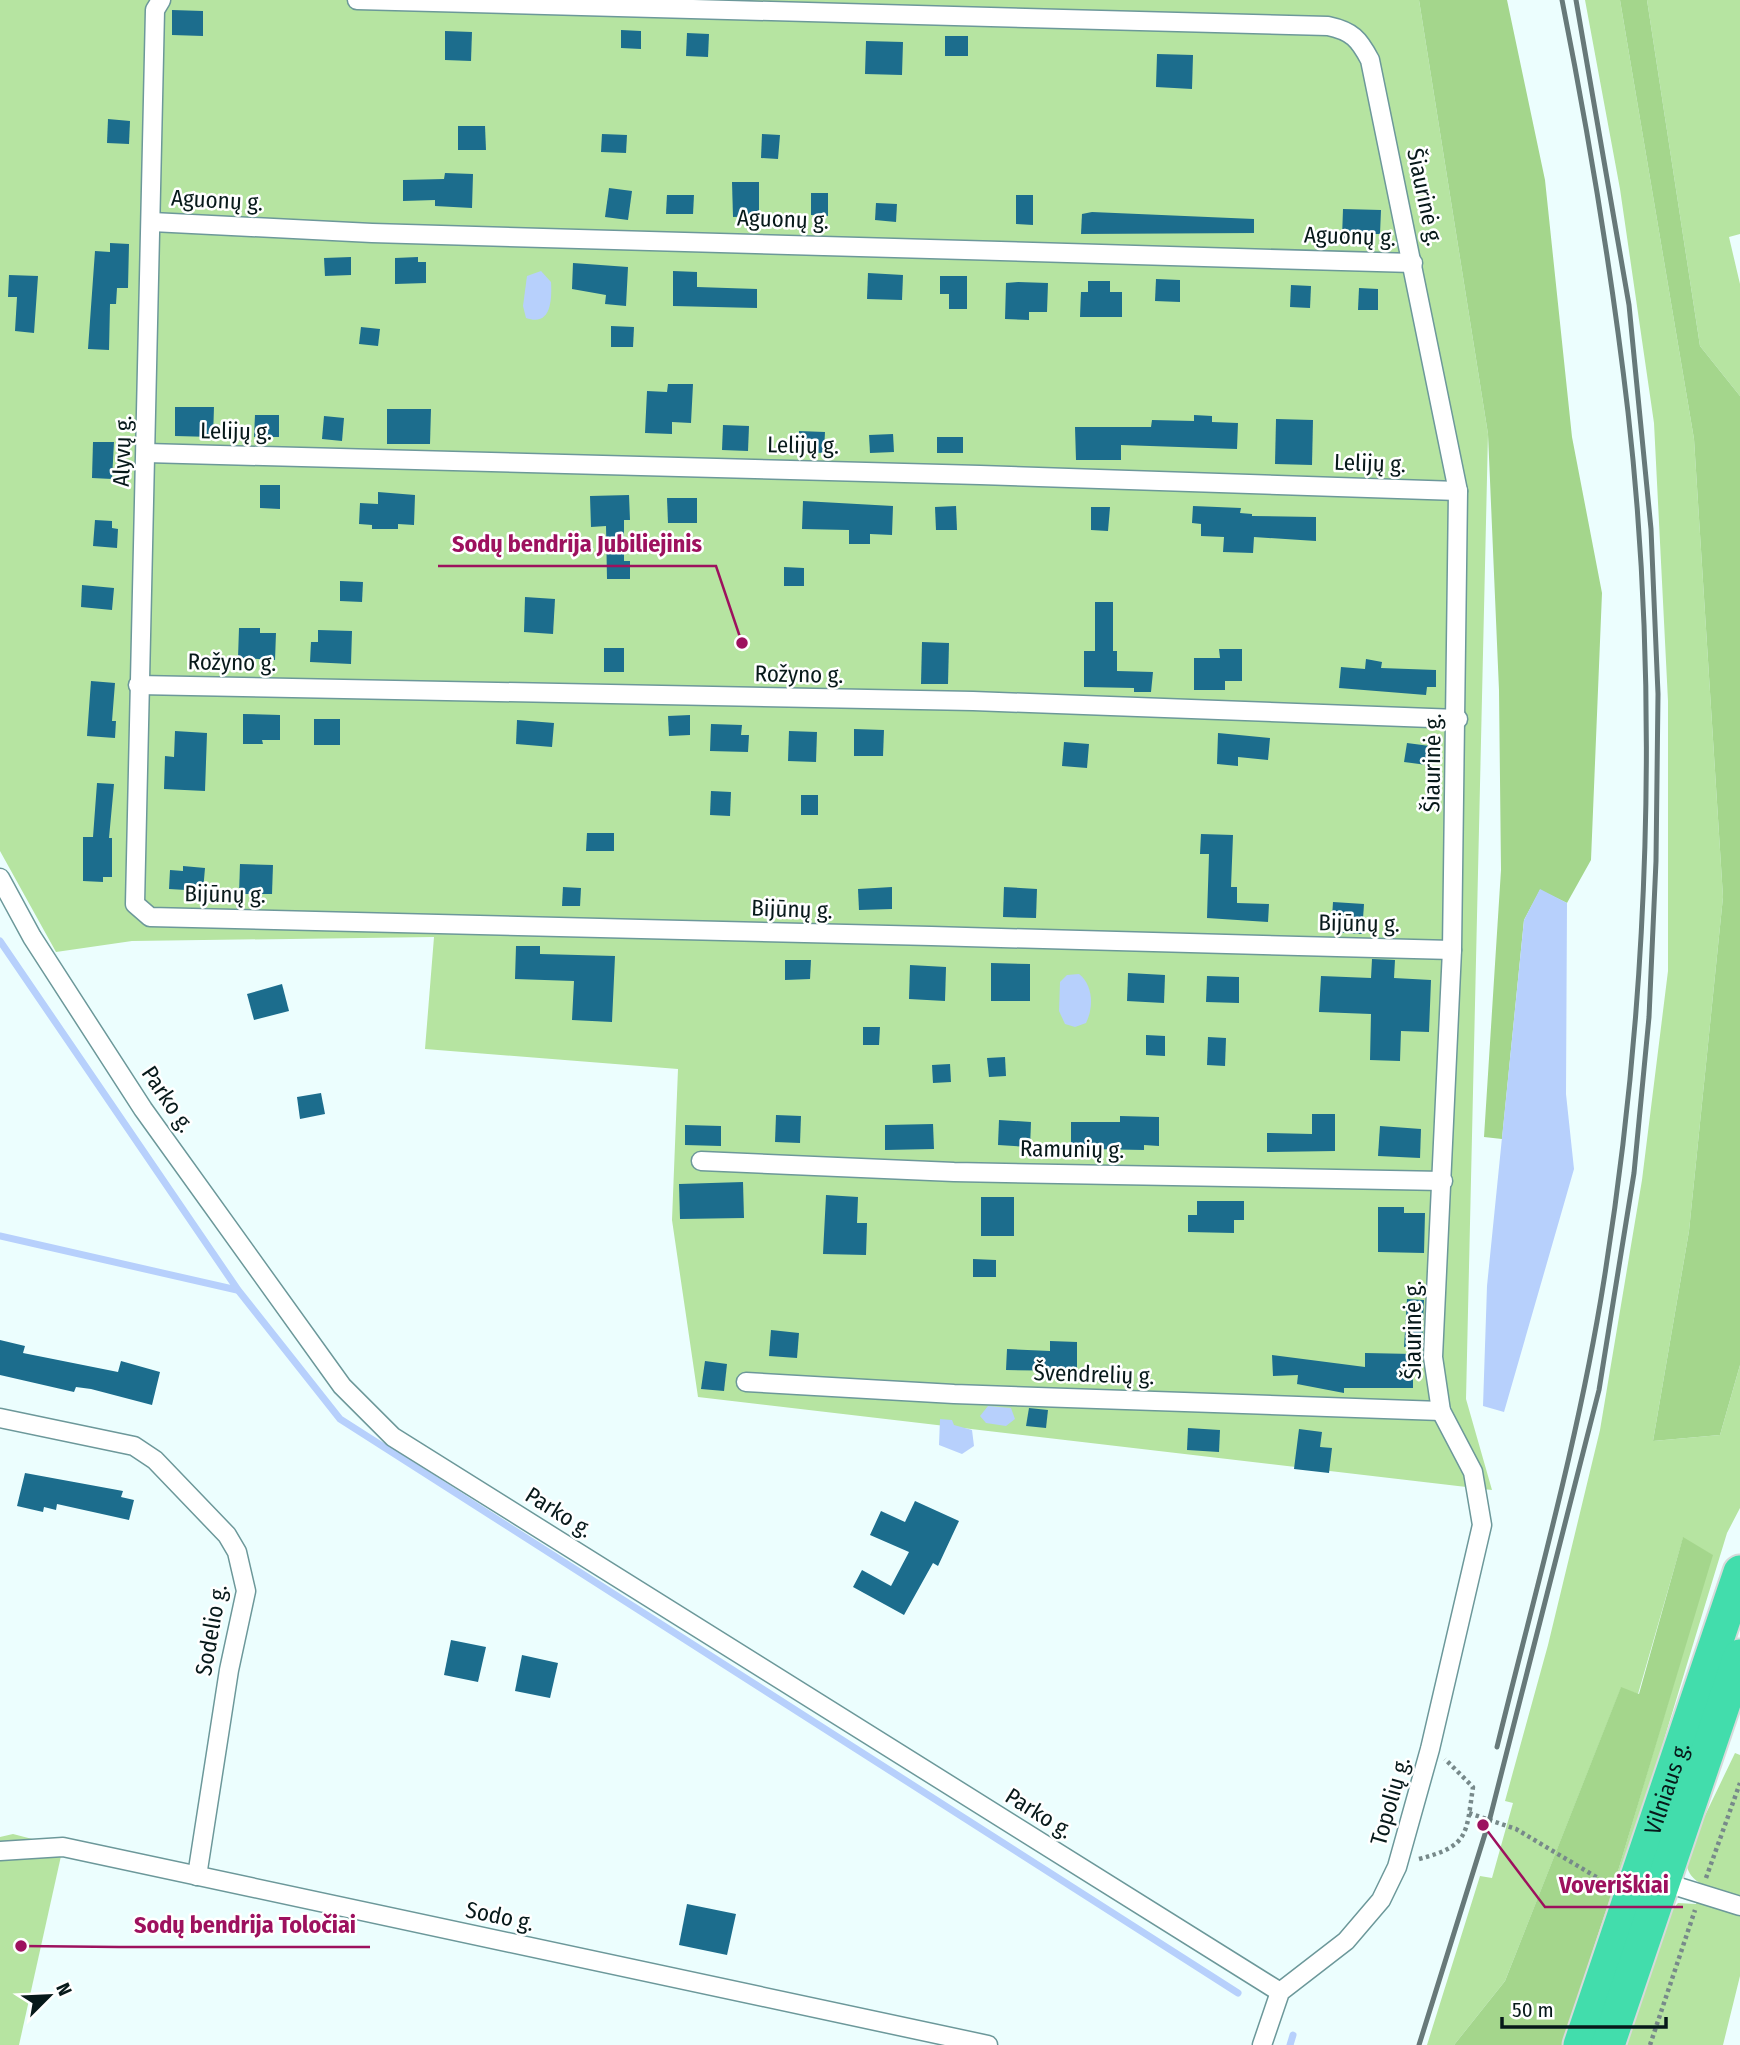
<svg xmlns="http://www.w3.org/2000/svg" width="1740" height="2045" viewBox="0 0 1740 2045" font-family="'Fira Sans Condensed',sans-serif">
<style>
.green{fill:#b6e4a1}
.forest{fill:#a4d68c}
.water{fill:#b7d0fc}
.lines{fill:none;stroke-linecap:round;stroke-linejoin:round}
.stream{stroke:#b7d0fc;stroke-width:7}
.building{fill:#1c6d8d}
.street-casing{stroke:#6c989a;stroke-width:21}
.highway-casing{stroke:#d7dada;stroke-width:37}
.path{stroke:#77898a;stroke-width:4.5;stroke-dasharray:3.5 3.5;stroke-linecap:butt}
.street{stroke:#fff;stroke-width:18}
.highway{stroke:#42ddac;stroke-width:33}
.rail{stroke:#677979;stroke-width:5}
.labels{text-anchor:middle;stroke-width:5;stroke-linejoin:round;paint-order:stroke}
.street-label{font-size:23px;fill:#07191a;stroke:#fff}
.leader{fill:none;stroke:#9d115e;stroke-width:2.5}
.callout-dot{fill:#9d115e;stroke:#fff;stroke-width:2.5}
.callout-label{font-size:24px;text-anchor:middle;font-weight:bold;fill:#9d115e;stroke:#fff;stroke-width:5;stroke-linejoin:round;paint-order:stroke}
</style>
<rect width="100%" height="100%" fill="#ecfefe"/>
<!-- green -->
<g class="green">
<path d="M 0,0 L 1419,0 L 1488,434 L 1466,1399 L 1492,1490 L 698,1397 L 672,1220 L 678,1069 L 425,1049 L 434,937 L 132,941 L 56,952 L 0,851 Z"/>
<path d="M 1585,0 L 1620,0 L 1694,439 L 1723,897 L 1689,1231 L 1653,1441 L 1720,1435 L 1740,1365 L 1740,1508 L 1727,1533 L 1571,2045 L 1562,2045 L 1609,1901 L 1712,1555 L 1683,1538 L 1638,1694 L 1621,1688 L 1505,1981 L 1454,2045 L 1427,2045 L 1480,1876 L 1492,1878 L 1513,1803 L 1505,1801 L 1548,1645 L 1600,1430 L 1642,1180 L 1668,971 L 1668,701 L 1654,423 L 1620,189 Z"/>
<path d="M 1647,0 L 1740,0 L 1740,234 L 1729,237 L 1740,284 L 1740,396 L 1700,346 Z"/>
<path d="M 1735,1753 L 1740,1755 L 1740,1976 L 1723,2045 L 1626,2045 L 1671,1911 L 1678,1903 L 1696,1904 L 1703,1885 C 1690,1877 1686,1871 1686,1855 Z"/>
<path d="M 13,1834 L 63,1847 L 19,2045 L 0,2045 L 0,1837 Z"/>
</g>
<!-- forest -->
<g class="forest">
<path d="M 1419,0 L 1507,0 L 1545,180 L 1572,437 L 1602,593 L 1591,860 L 1567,903 L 1540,890 L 1524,920 L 1502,1139 L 1484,1137 L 1501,870 L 1499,690 L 1488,434 Z"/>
<path d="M 1620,0 L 1647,0 L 1700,346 L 1740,396 L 1740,1365 L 1720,1435 L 1653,1441 L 1689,1231 L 1723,897 L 1694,439 Z"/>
<path d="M 1683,1537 L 1713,1555 L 1609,1901 L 1562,2045 L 1454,2045 L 1505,1981 L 1621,1687 L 1639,1694 Z"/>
</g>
<!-- water -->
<g class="water">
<path d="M 541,271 L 551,282 C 552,300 551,327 526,318 L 523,306 L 527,276 Z"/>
<path d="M 1540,889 L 1567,903 L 1566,1094 L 1574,1169 L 1504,1412 L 1483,1406 L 1487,1286 L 1524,920 Z"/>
<path d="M 1079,974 C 1093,985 1094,1007 1086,1023 L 1075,1027 L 1065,1024 L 1059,1011 L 1060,982 L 1067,975 Z"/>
<path d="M 988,1406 L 1011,1408 L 1015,1419 L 1006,1426 L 986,1423 L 980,1416 Z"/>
<path d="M 940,1419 L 952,1420 L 954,1425 L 972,1430 L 974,1446 L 962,1454 L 939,1445 Z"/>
</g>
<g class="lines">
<!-- stream -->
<g class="stream">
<path d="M 0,941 L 238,1290 L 340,1419 L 1238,1993"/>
<path d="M 0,1236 L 237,1290"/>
<path d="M 1290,2045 L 1293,2035"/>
</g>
</g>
<!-- building -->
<g class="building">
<path d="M 172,10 L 203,11 L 203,36 L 172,35 Z"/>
<path d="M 621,30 L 641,31 L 641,49 L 621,48 Z"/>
<path d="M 445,31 L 472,32 L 471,61 L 445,60 Z"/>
<path d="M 687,33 L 709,34 L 708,57 L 686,56 Z"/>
<rect x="945" y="36" width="23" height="20"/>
<path d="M 866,41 L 903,42 L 902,75 L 865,74 Z"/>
<path d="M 1157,54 L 1193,55 L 1192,89 L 1156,87 Z"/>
<path d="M 108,119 L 130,121 L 129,144 L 107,143 Z"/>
<path d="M 458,126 L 485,126 L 486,150 L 458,150 Z"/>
<path d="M 602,134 L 627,135 L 626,153 L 601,152 Z"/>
<path d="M 762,134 L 780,135 L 778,159 L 761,158 Z"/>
<path d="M 445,173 L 473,174 L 472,208 L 435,206 L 435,200 L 403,201 L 403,180 L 444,179 Z"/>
<path d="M 732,182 L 759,182 L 759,216 L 733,217 Z"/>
<path d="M 609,188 L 632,191 L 628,220 L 605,217 Z"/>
<path d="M 811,193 L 828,193 L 828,216 L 811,215 Z"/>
<path d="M 667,195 L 694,195 L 693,214 L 666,214 Z"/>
<path d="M 1016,195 L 1033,195 L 1033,225 L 1016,224 Z"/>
<path d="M 876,203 L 897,204 L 896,222 L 875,220 Z"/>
<path d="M 1343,209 L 1381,210 L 1380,234 L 1366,234 L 1366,239 L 1342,238 Z"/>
<path d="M 1092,212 L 1254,219 L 1254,233 L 1081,234 L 1082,214 Z"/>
<path d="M 110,243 L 129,244 L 128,288 L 117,288 L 116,304 L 110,304 L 109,350 L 88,349 L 95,251 L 110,252 Z"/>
<path d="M 351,257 L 351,275 L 325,276 L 324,258 Z"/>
<path d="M 418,257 L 418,262 L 426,262 L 426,283 L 395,284 L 395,258 Z"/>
<path d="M 573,263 L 628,267 L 626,306 L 605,304 L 606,295 L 572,289 Z"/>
<path d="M 673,271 L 697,272 L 697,287 L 757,289 L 757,308 L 673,306 Z"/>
<path d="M 868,273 L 903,275 L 902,300 L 867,299 Z"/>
<path d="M 9,275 L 38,276 L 34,333 L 15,331 L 17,297 L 8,297 Z"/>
<path d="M 940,276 L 967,276 L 967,309 L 949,309 L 949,294 L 940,294 Z"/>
<path d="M 1156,279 L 1180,280 L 1180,302 L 1155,301 Z"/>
<path d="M 1088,281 L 1110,281 L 1110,292 L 1122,292 L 1122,317 L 1080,317 L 1081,292 L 1088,292 Z"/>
<path d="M 1018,282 L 1048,283 L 1047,312 L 1029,312 L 1029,320 L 1005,319 L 1006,283 Z"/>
<path d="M 1291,285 L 1311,286 L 1310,308 L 1290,307 Z"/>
<path d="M 1359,288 L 1378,289 L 1378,310 L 1358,310 Z"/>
<path d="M 611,326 L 634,327 L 633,347 L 611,347 Z"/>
<path d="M 361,327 L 380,329 L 378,346 L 359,344 Z"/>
<path d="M 668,384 L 693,384 L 691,423 L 672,422 L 672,434 L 645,433 L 647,391 L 667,392 Z"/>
<path d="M 175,407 L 214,407 L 213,437 L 175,436 Z"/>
<path d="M 387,409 L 431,409 L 430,444 L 387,444 Z"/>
<path d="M 255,415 L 279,415 L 279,437 L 254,437 Z"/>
<path d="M 1194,415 L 1212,416 L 1212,422 L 1238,423 L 1237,449 L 1121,445 L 1121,460 L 1076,460 L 1075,427 L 1151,427 L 1152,420 L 1194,421 Z"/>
<path d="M 324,416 L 344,418 L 342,441 L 322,439 Z"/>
<path d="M 1276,419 L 1313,420 L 1312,465 L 1275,464 Z"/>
<path d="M 723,425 L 749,426 L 748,451 L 722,450 Z"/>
<path d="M 799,431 L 825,432 L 824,453 L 799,452 Z"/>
<path d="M 893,434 L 894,452 L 870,453 L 869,435 Z"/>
<rect x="937" y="437" width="26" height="16"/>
<path d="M 93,442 L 114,442 L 112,479 L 92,478 Z"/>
<path d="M 260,485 L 280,485 L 280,509 L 260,508 Z"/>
<path d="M 378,492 L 415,495 L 414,525 L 398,524 L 398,529 L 372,529 L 372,525 L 359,524 L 360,503 L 378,504 Z"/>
<path d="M 629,495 L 630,520 L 624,520 L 624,561 L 630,561 L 630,579 L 607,579 L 606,526 L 591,527 L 590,496 Z"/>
<path d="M 667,498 L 697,498 L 697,523 L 668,523 Z"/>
<path d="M 803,501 L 893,506 L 892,535 L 870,534 L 870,544 L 849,544 L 849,530 L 802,529 Z"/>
<path d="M 956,506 L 957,530 L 936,530 L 935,507 Z"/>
<path d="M 1193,506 L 1241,508 L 1240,513 L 1252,514 L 1252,516 L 1316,517 L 1316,541 L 1254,537 L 1253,553 L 1223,552 L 1224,537 L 1201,536 L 1201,524 L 1192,523 Z"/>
<path d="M 1091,507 L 1110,507 L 1108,531 L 1091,530 Z"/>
<path d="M 95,520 L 112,521 L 112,528 L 118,529 L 117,548 L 93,546 Z"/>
<path d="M 784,567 L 804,568 L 804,586 L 784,586 Z"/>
<path d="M 340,581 L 363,582 L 362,602 L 340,601 Z"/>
<path d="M 82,585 L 114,588 L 112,610 L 81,607 Z"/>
<path d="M 525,597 L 555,599 L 553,634 L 524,632 Z"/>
<path d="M 1095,602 L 1113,602 L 1113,651 L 1117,651 L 1117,671 L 1153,672 L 1151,692 L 1134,692 L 1134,688 L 1084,687 L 1084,651 L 1095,651 Z"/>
<path d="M 239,628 L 260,628 L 260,633 L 276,633 L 275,660 L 238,658 Z"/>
<path d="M 318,630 L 352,631 L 351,664 L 310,662 L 311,642 L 318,642 Z"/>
<path d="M 922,642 L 949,643 L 948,684 L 921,684 Z"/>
<rect x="604" y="648" width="20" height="24"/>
<path d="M 1219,649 L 1242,649 L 1242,681 L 1225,681 L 1225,690 L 1194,690 L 1194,658 L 1220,658 Z"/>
<path d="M 1366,659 L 1382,662 L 1381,668 L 1436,670 L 1436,687 L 1427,687 L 1426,695 L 1339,688 L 1341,667 L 1365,669 Z"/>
<path d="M 91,681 L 115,683 L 112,721 L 116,721 L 115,738 L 87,736 Z"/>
<path d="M 243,714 L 280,715 L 280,740 L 262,740 L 263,744 L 243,744 Z"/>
<path d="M 690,715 L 690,735 L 669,736 L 668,716 Z"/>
<rect x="314" y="719" width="26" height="26"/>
<path d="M 517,720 L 554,723 L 552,747 L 516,744 Z"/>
<path d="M 711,724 L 742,725 L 741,735 L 749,735 L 748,752 L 710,751 Z"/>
<path d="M 854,729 L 884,730 L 883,756 L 854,756 Z"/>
<path d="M 175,731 L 207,733 L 205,791 L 164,789 L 165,756 L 174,757 Z"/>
<path d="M 789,731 L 817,732 L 816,762 L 788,761 Z"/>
<path d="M 1218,733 L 1270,738 L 1268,760 L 1238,757 L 1238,766 L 1217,764 Z"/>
<path d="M 1064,742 L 1089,744 L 1087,768 L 1062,766 Z"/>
<path d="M 1407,743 L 1430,746 L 1427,765 L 1404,762 Z"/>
<path d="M 97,783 L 114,784 L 109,838 L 112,838 L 112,877 L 103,877 L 103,882 L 83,881 L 83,837 L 93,837 Z"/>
<path d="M 711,791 L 731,792 L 730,816 L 710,815 Z"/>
<rect x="801" y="795" width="17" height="20"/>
<path d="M 587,833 L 614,833 L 614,851 L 586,851 Z"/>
<path d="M 1201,834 L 1233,835 L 1231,887 L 1237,887 L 1237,903 L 1269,904 L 1268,922 L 1207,918 L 1209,854 L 1200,854 Z"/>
<path d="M 240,864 L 273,865 L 272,894 L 239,894 Z"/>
<path d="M 183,866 L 205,868 L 203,891 L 169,889 L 170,870 L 183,871 Z"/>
<path d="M 563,887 L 581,888 L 580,906 L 562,906 Z"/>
<path d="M 892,887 L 892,909 L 859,910 L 858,889 Z"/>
<path d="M 1004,887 L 1037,889 L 1036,918 L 1003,917 Z"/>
<path d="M 1333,902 L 1364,904 L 1362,934 L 1331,932 Z"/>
<path d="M 516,946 L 540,946 L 540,954 L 615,956 L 612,1022 L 572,1020 L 574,981 L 515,979 Z"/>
<path d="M 1372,959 L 1395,960 L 1394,978 L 1431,980 L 1429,1032 L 1401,1031 L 1400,1061 L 1370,1060 L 1371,1014 L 1319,1012 L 1321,976 L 1371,978 Z"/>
<path d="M 785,960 L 811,960 L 810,979 L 785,980 Z"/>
<path d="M 991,963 L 1030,964 L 1030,1001 L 991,1001 Z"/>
<path d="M 910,965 L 946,967 L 945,1001 L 909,999 Z"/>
<path d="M 1128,973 L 1165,975 L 1164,1003 L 1127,1001 Z"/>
<path d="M 1207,976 L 1239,977 L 1239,1003 L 1206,1002 Z"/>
<path d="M 282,984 L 289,1011 L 254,1020 L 247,994 Z"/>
<path d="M 863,1027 L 880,1027 L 879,1045 L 863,1045 Z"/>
<path d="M 1146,1035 L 1165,1036 L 1165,1056 L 1146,1055 Z"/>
<path d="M 1208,1037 L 1226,1038 L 1225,1066 L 1207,1065 Z"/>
<path d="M 1005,1057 L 1006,1076 L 989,1077 L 987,1058 Z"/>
<path d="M 950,1064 L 951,1082 L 933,1083 L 932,1065 Z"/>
<path d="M 321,1093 L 325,1114 L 300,1119 L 297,1097 Z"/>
<path d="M 1312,1114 L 1335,1114 L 1335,1151 L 1267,1152 L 1267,1133 L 1312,1134 Z"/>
<path d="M 776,1115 L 801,1116 L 800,1143 L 775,1142 Z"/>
<path d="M 1120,1116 L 1159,1117 L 1159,1146 L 1144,1145 L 1144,1150 L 1091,1149 L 1091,1145 L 1071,1144 L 1071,1122 L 1120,1122 Z"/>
<path d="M 999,1120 L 1031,1122 L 1030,1147 L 998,1145 Z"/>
<path d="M 933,1124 L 934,1149 L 885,1150 L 885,1125 Z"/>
<path d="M 685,1125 L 721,1126 L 721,1146 L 685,1145 Z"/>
<path d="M 1380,1126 L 1421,1129 L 1420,1158 L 1378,1156 Z"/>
<path d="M 743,1182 L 744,1218 L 680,1219 L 679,1184 Z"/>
<path d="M 826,1195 L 858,1197 L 857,1223 L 867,1223 L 866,1255 L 823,1254 Z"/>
<rect x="981" y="1197" width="33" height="39"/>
<path d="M 1197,1201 L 1244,1201 L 1244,1220 L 1234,1220 L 1234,1233 L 1188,1232 L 1188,1215 L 1197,1215 Z"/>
<path d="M 1378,1207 L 1404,1207 L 1404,1213 L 1425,1213 L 1424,1253 L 1378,1252 Z"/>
<path d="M 973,1259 L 996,1260 L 996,1277 L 973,1277 Z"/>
<path d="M 1407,1299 L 1424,1300 L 1422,1348 L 1404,1347 Z"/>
<path d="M 771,1330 L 799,1333 L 797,1358 L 769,1356 Z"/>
<path d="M 0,1340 L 25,1346 L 23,1353 L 118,1372 L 121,1361 L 160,1372 L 152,1405 L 91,1389 L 76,1387 L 74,1392 L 0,1375 Z"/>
<path d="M 1050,1341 L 1077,1342 L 1077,1371 L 1006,1370 L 1007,1349 L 1050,1351 Z"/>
<path d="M 1365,1353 L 1413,1354 L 1413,1388 L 1344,1388 L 1344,1393 L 1297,1384 L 1298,1375 L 1273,1376 L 1272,1355 L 1365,1367 Z"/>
<path d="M 705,1361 L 727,1364 L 724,1391 L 701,1389 Z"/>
<path d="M 1029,1408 L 1048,1410 L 1046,1428 L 1026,1426 Z"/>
<path d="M 1188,1428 L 1220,1430 L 1219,1452 L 1187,1450 Z"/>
<path d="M 1299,1429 L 1322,1432 L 1320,1447 L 1332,1448 L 1329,1473 L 1294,1469 Z"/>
<path d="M 25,1473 L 123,1491 L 121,1497 L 134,1500 L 129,1520 L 57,1504 L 56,1510 L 44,1507 L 43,1512 L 17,1506 Z"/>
<path d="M 915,1501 L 959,1521 L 938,1566 L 933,1563 L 904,1615 L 853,1587 L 862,1570 L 891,1586 L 909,1552 L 870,1535 L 881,1511 L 905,1522 Z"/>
<path d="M 451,1640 L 486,1647 L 478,1682 L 444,1675 Z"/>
<path d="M 522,1655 L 558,1663 L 550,1698 L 515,1691 Z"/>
<path d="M 687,1904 L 736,1914 L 727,1955 L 679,1945 Z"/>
</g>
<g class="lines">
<defs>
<g id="street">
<path d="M 161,0 L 155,10 L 135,904 L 150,917 C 584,924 1018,940 1452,950"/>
<path d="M 357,0 L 1328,26 C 1352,31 1359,39 1370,60 L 1458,491 L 1452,950 L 1433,1357 L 1441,1411 L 1473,1472 L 1482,1525 L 1430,1749 L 1397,1867 L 1381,1900 L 1346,1941 L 1280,1992 L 1262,2045"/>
<path d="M 152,222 L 372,233 L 1413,263"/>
<path d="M 146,453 L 980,475 L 1458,491"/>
<path d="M 138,685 L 973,701 L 1458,719"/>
<path d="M 0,878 L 32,937 L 143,1109 L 342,1386 L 393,1437 L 1280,1992"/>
<path d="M 701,1161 L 954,1172 L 1443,1181"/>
<path d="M 746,1382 L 954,1394 L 1441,1411"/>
<path d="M 0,1418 L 134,1446 L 155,1460 L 227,1535 L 237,1552 L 246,1591 L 229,1670 L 197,1876"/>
<path d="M 0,1851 L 63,1847 L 988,2045"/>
<path d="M 1663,1882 L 1740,1906"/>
</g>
<g id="highway">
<path id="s1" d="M 1580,2045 L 1740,1572"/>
<path d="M 1608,2045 L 1740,1656"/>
</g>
</defs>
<!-- street casing -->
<use href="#street" class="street-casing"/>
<!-- highway casing -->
<use href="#highway" class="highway-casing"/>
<!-- path -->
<g class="path">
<path d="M 1469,1813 L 1516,1829 L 1608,1884"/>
<path d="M 1419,1859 C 1469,1846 1466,1835 1473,1787 L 1445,1759"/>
<path d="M 1706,1878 L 1740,1783"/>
<path d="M 1650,2045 L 1695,1910"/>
</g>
<!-- street -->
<use href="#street" class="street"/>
<!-- highway -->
<use href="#highway" class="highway"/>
<!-- rail -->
<g class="rail">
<path d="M 1497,1747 C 1535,1592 1579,1438 1604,1280 C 1649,1000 1660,694 1628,412 C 1612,274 1589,136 1562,0"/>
<path d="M 1419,2045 L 1490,1818 L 1599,1390 L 1634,1173 L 1649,1017 L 1656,861 L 1658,694 L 1651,529 L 1629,305 L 1576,0"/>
</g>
</g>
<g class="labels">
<!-- street labels -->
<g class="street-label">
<text transform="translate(1425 197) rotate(78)" y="8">Šiaurinė g.</text>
<text transform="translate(217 200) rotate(3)" y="8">Aguonų g.</text>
<text transform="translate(783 219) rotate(2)" y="8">Aguonų g.</text>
<text transform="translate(1350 236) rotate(2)" y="8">Aguonų g.</text>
<text transform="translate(236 431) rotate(1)" y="8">Lelijų g.</text>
<text transform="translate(803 445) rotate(1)" y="8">Lelijų g.</text>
<text transform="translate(122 451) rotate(-88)" y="8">Alyvų g.</text>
<text transform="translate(1370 463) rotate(2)" y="8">Lelijų g.</text>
<text transform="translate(232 662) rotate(1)" y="8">Rožyno g.</text>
<text transform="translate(799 674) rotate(1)" y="8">Rožyno g.</text>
<text transform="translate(1432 763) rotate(-89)" y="8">Šiaurinė g.</text>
<text transform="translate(225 894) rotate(1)" y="8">Bijūnų g.</text>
<text transform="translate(792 909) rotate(2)" y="8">Bijūnų g.</text>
<text transform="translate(1359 923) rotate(1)" y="8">Bijūnų g.</text>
<text transform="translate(168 1099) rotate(56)" y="8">Parko g.</text>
<text transform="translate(1072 1149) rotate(1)" y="8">Ramunių g.</text>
<text transform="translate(1413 1330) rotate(-90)" y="8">Šiaurinė g.</text>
<text transform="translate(1094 1374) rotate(2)" y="8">Švendrelių g.</text>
<text transform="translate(559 1512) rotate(32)" y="8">Parko g.</text>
<text transform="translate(211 1630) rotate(-80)" y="8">Sodelio g.</text>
<text dy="8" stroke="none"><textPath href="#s1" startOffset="271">Vilniaus g.</textPath></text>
<text transform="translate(1390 1801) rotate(-74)" y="8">Topolių g.</text>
<text transform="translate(1039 1813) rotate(32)" y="8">Parko g.</text>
<text transform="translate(500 1916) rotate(12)" y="8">Sodo g.</text>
</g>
</g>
<!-- callouts -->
<path class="leader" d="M742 643L716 566H438M1483 1825L1545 1907H1683M21 1946L119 1947H370"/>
<g class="callout-dot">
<circle cx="742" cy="643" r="7"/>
<circle cx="1483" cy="1825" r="7"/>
<circle cx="21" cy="1946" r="7"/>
</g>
<g class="callout-label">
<text x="577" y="552">Sodų bendrija Jubiliejinis</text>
<text x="1614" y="1893">Voveriškiai</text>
<text x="245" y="1933">Sodų bendrija Toločiai</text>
</g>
<!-- north arrow -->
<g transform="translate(49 1996) rotate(66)" stroke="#ffffff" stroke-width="5" paint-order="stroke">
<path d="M0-5L12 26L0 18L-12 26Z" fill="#07191a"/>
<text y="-10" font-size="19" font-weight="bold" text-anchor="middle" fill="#07191a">N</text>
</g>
<!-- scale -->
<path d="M1502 2017v10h164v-10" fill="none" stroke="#07191a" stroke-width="3.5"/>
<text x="1512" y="2017" font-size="21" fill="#07191a" stroke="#ffffff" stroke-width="5" paint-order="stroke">50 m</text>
</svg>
